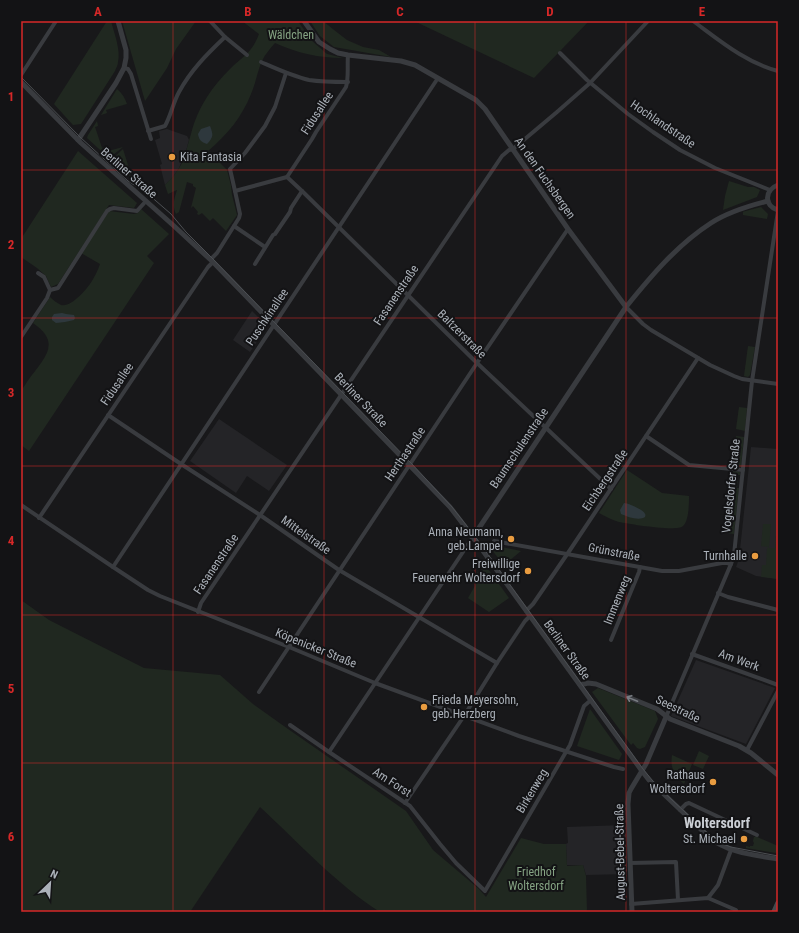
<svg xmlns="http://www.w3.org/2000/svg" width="799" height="933" viewBox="0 0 799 933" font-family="'Roboto Condensed',sans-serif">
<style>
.built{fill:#242427}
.green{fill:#202820}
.water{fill:#2e383d}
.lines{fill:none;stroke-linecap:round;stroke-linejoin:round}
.minor{stroke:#393b3f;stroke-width:4}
.tertiary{stroke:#393b3f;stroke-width:5}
.secondary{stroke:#474a4e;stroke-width:5.5}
.tram{stroke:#4c4f53;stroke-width:1}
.oneway{stroke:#787c82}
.grid{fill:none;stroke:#d62828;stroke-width:1;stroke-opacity:0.55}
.poi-dot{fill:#e99c40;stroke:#131315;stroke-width:1.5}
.labels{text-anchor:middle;stroke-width:4;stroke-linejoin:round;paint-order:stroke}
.park-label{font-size:12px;fill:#85a383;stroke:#131315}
.street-label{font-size:12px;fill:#abb1b9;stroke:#131315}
.poi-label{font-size:12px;fill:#abb1b9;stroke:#131315;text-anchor:end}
.quarter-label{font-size:14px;font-weight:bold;fill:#cbcfd5;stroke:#131315}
.neatline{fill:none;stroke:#d62828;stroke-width:1.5}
.grid-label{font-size:13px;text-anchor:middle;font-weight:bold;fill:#d62828}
</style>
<rect width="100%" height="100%" fill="#18181a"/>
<!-- built -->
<g class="built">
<path d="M 167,129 L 187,136 L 189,140 L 186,151 L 179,168 L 173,177 L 165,185 L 160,165 L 162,164 L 155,140 L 160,138 L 159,131 Z"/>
<path d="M 252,311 L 267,326 L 250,352 L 233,340 Z"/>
<path d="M 219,419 L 287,465 L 269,491 L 247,476 L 236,493 L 190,461 Z"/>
<path d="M 751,447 L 778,449 L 778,579 L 756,576 L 736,567 L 739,559 Z"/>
<path d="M 696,660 L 775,688 L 746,744 L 671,716 Z"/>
<path d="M 625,825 L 627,874 L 586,875 L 583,865 L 567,865 L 566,844 L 568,843 L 567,827 Z"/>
</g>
<!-- green -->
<g class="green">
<path d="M 107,21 L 111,21 C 114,33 121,50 118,62 C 118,65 116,68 115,71 L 81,124 L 73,125 L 54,104 Z"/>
<path d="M 122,21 L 196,21 L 176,49 L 167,68 L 145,101 Z"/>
<path d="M 242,21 L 298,21 L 311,40 L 327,54 L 343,58 C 319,58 297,53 275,43 C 270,49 265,54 262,61 C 257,72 256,83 251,94 C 242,117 227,135 208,151 L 227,170 L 231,186 L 232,195 L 237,215 L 226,231 L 213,218 L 210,221 L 202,213 L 199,215 L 197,214 L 198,212 L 193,206 L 191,208 L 196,188 L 193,186 L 193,184 L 187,182 L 179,212 L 176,214 C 172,206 174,199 177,190 L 168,194 L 165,185 C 172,178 178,171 182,163 C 186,153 188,143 191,134 C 194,121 200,108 207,97 C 213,87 221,78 230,69 C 243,56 252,53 259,34 Z"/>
<path d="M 310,21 L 323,21 L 334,30 L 347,40 L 363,47 L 379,50 L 391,57 L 334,47 L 320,36 Z"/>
<path d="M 414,21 L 589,21 L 534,78 Z"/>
<path d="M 117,89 C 122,93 125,98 127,104 L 106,110 L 107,113 L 101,115 Z"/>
<path d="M 97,121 L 98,126 L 95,127 L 102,148 L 106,146 L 108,151 L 123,147 L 109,158 L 87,138 L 88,135 Z"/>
<path d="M 123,149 L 132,178 L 111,160 Z"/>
<path d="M 78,151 L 137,203 L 134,208 L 109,205 L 58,284 L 51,287 L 46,276 L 37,268 L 21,257 L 21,239 Z"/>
<path d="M 729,181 L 748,187 L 754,187 L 760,190 L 757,197 L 723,210 L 725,196 Z"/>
<path d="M 761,207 L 768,214 L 767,219 L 743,215 L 743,212 L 742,212 Z"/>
<path d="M 141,209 L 169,234 L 147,256 L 154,263 L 29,451 L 21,445 C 21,433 21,420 21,408 C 21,403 20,397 21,392 C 22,389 25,385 27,382 C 42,360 64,344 33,323 L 50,297 C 53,300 57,303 61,305 C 71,308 87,289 92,281 C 95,276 98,270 100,264 L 81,253 L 109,211 L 134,214 L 138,213 Z"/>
<path d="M 748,346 L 755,347 L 750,375 L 748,377 L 744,376 Z"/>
<path d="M 739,407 L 747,408 L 745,431 L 736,429 Z"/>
<path d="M 736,436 L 744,437 L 741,467 L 733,466 Z"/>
<path d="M 627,470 L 662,493 L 689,496 C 689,503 689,521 683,526 C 677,532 629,524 619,522 C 612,520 605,516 599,513 Z"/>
<path d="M 733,471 L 740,472 L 740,475 L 738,475 L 737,488 L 739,488 L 734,534 L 727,533 Z"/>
<path d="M 763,524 L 771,524 L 769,548 L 775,548 L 777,525 L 778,526 L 778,579 L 761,577 L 762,565 L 766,565 L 767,548 L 769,547 L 761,546 Z"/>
<path d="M 487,544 L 521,551 L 504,565 Z"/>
<path d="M 486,566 L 509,598 L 489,612 L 468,598 L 476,584 L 469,579 Z"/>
<path d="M 21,600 L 49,620 L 144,668 L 220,675 L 253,704 L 288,729 L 406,811 L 433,850 L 479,889 L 486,897 L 521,838 L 544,844 L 566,844 L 567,866 L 583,865 L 586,876 L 587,912 L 380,912 C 335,883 299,843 260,807 L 190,912 L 21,912 Z"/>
<path d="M 598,688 L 655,711 L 658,719 L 645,747 L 640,749 L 637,748 L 633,743 L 631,745 L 592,692 Z"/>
<path d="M 590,709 L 622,754 L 619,760 L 577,746 Z"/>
<path d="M 699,751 L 709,756 L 703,769 L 693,765 Z"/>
<path d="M 672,755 L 692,764 L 684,784 C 674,776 670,768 672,755 Z"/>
<path d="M 755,836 L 778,846 L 778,850 L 776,853 L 746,848 L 746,846 L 750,847 L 750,846 L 753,846 L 754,843 L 753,841 L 754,837 L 755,837 Z"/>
</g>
<!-- water -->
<g class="water">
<path d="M 210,126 C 213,134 214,137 207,144 C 201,142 199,140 198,134 L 201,129 Z"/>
<path d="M 62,313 L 66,314 L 74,315 L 75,318 L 74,320 L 65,322 L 56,323 L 52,320 L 52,317 L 54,314 Z"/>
<path d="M 624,503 C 628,503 644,510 645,514 C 646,515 645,516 645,517 C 639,521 628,517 621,514 L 620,510 Z"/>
</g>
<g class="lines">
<!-- minor -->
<g class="minor">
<path d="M 210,21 L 225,37 L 247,55"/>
<path d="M 693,21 C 719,40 746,63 778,71"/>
<path d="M 560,53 L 587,80 L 628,114 L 653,132 L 680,150 L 715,168 L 770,190"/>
<path d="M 261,62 C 277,69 292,76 309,80 C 322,82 335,82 348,82"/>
<path d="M 124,68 L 128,69 L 131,74 L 151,139"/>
<path d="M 21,75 L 56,21"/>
<path d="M 148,131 L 165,126 C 171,115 173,103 179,92 C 191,70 207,54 225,37"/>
<path d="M 287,177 L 302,191 L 477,363 L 611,489"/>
<path d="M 235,191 L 230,169 L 245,153 L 265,126 L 275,107 L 286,73"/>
<path d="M 234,226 L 265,247"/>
<path d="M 211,259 L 217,253 L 239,218 L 240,214 L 235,191 L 287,177 L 312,139 L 316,132 L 346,87 C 349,77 347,65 348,55"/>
<path d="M 255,264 L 273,235 L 275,234 L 290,212 L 291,208 L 302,191"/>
<path d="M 50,290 L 58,288 L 107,211 L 110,209 L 114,208 L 137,211 L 146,201"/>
<path d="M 626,307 L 643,324 L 651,330 L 710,365 L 734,376 L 742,379 L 778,384"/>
<path d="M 21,337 L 47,298 L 50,290 L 44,277 L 38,273"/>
<path d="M 108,415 L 181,464 L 260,515 L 339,570 L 497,663"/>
<path d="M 646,436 L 689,465 L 743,470"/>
<path d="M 21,505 L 113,567 L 148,590 L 160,596 L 289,647 L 375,683 L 519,736 L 614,767 L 623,769"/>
<path d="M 39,518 L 208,267 L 213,262"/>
<path d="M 494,541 L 662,571 L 679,571 L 722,563 L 727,563 L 731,564"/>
<path d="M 113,567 L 438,78"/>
<path d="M 718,593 L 728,597 L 778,610"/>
<path d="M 526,611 L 533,604 L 570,550 L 698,358"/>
<path d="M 198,612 L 201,603 L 502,156 L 509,150 L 513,149 L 557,112 L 590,83 L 648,21"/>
<path d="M 611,640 L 639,572 L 640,567"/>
<path d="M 692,654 L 778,685"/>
<path d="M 259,692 L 477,363 L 568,229"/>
<path d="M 666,717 L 731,564 L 734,555 L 752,381 L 778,211"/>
<path d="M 290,725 L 329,752 L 410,806 L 440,844 L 456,863 L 485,891 L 570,745 L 584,706 L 591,700"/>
<path d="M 747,750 L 778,691"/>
<path d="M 329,752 L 473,537"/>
<path d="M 405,803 L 464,716 L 497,663 L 525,621 L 530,616"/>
<path d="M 680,810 L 686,804 L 689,803 L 757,835"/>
<path d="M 630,863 L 676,862 L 678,900"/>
<path d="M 708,898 L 718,885 L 731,850"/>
<path d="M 631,904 L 708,898 L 736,910"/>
</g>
<!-- tertiary -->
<g class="tertiary">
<path d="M 304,21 L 319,42 L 330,49 L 338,53 L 348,55 L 401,61 L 415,65 L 476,100 L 485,109 L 568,229 L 626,307"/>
<path d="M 21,82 L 81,143 L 174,226 L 213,262 L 450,507 L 473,537 L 642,771 L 649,780 L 709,837 C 728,853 754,855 778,859"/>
<path d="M 78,140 L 116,83 L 124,68 L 126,58 L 126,50 L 118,21"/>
<path d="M 778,185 C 764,190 764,206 778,210"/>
<path d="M 473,537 L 626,307 C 651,276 677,245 711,223 C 728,212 748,206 768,201"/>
<path d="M 580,685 L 588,683 L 596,684 L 657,709 L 670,719 L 739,746 L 751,753 L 778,775"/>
<path d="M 632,912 L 628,804 L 629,793 L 631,789 L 646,764 L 666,717"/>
</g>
<!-- secondary -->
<path class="secondary" d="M 774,912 L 778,903"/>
<!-- tram -->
<path class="tram" d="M 21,77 L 80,137 L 128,181 L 148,194 L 171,214 L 186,232 L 212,258 L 411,463 L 452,507 L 474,535 L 643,769 L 657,786 L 714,839 L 723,844 L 731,847 L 778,856"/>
</g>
<!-- one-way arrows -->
<defs><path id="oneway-shaft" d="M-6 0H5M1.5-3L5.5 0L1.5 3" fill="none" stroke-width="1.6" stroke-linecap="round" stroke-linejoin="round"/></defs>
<use class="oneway" href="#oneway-shaft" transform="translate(632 699) rotate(-158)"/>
<!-- grid -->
<path class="grid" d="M 173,21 L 173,912M 324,21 L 324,912M 475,21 L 475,912M 626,21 L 626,912M 21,170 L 778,170M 21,318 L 778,318M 21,466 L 778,466M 21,615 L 778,615M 21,763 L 778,763"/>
<!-- markers -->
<g class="poi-dot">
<circle cx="172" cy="157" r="4"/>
<circle cx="511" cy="539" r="4"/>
<circle cx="755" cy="556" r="4"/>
<circle cx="528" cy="571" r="4"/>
<circle cx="424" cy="707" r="4"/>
<circle cx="713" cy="782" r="4"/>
<circle cx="744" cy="839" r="4"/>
</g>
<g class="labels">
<!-- park labels -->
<g class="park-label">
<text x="291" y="39">Wäldchen</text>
<text x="536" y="876">Friedhof<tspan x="536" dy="14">Woltersdorf</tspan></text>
</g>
<!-- street labels -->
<g class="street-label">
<text transform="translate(317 113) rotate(-57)" y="4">Fidusallee</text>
<text transform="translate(663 124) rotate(34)" y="4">Hochlandstraße</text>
<text transform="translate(129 173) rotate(41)" y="4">Berliner Straße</text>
<text transform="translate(545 178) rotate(55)" y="4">An den Fuchsbergen</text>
<text transform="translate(396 295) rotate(-56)" y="4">Fasanenstraße</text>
<text transform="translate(267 317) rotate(-56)" y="4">Puschkinallee</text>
<text transform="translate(462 334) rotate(45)" y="4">Baltzerstraße</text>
<text transform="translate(117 384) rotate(-56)" y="4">Fidusallee</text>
<text transform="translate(361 400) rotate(46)" y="4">Berliner Straße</text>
<text transform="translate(519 448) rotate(-56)" y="4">Baumschulenstraße</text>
<text transform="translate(405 454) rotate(-56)" y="4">Herthastraße</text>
<text transform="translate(605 480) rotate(-56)" y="4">Eichbergstraße</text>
<text transform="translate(731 486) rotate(-84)" y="4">Vogelsdorfer Straße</text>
<text transform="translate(306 535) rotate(35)" y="4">Mittelstraße</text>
<text transform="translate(614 552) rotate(11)" y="4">Grünstraße</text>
<text transform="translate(216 564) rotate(-56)" y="4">Fasanenstraße</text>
<text transform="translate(617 600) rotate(-68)" y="4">Immenweg</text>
<text transform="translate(316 648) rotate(22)" y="4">Köpenicker Straße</text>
<text transform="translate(567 650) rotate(54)" y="4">Berliner Straße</text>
<text transform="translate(739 660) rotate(20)" y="4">Am Werk</text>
<text transform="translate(678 709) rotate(26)" y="4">Seestraße</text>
<text transform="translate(392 782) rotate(33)" y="4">Am Forst</text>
<text transform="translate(532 791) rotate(-59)" y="4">Birkenweg</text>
<text transform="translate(620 852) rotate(-91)" y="4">August-Bebel-Straße</text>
</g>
<!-- poi labels -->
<g class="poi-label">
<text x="180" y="161" text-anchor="start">Kita Fantasia</text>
<text x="503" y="536">Anna Neumann,<tspan x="503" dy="14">geb.Lampel</tspan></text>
<text x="747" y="560">Turnhalle</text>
<text x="520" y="568">Freiwillige<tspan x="520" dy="14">Feuerwehr Woltersdorf</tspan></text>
<text x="432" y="704" text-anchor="start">Frieda Meyersohn,<tspan x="432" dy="14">geb.Herzberg</tspan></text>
<text x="705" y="779">Rathaus<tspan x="705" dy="14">Woltersdorf</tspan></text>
<text x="736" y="843">St. Michael</text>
</g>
<!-- quarter labels -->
<g class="quarter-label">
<text x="717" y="828">Woltersdorf</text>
</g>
</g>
<!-- border -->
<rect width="799" height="933" fill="none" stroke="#131315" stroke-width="44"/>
<!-- north arrow -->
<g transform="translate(50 883) rotate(25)" stroke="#131315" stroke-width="3" paint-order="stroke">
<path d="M0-3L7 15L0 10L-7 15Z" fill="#abb1b9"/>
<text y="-6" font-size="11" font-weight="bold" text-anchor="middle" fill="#abb1b9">N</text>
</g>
<rect x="22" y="22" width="755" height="889" class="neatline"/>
<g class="grid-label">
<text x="98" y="16">A</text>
<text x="248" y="16">B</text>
<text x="400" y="16">C</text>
<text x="550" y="16">D</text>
<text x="702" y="16">E</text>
<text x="11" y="101">1</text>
<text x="11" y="249">2</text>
<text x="11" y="397">3</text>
<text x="11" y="545">4</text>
<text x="11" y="693">5</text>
<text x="11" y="841">6</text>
</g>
</svg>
